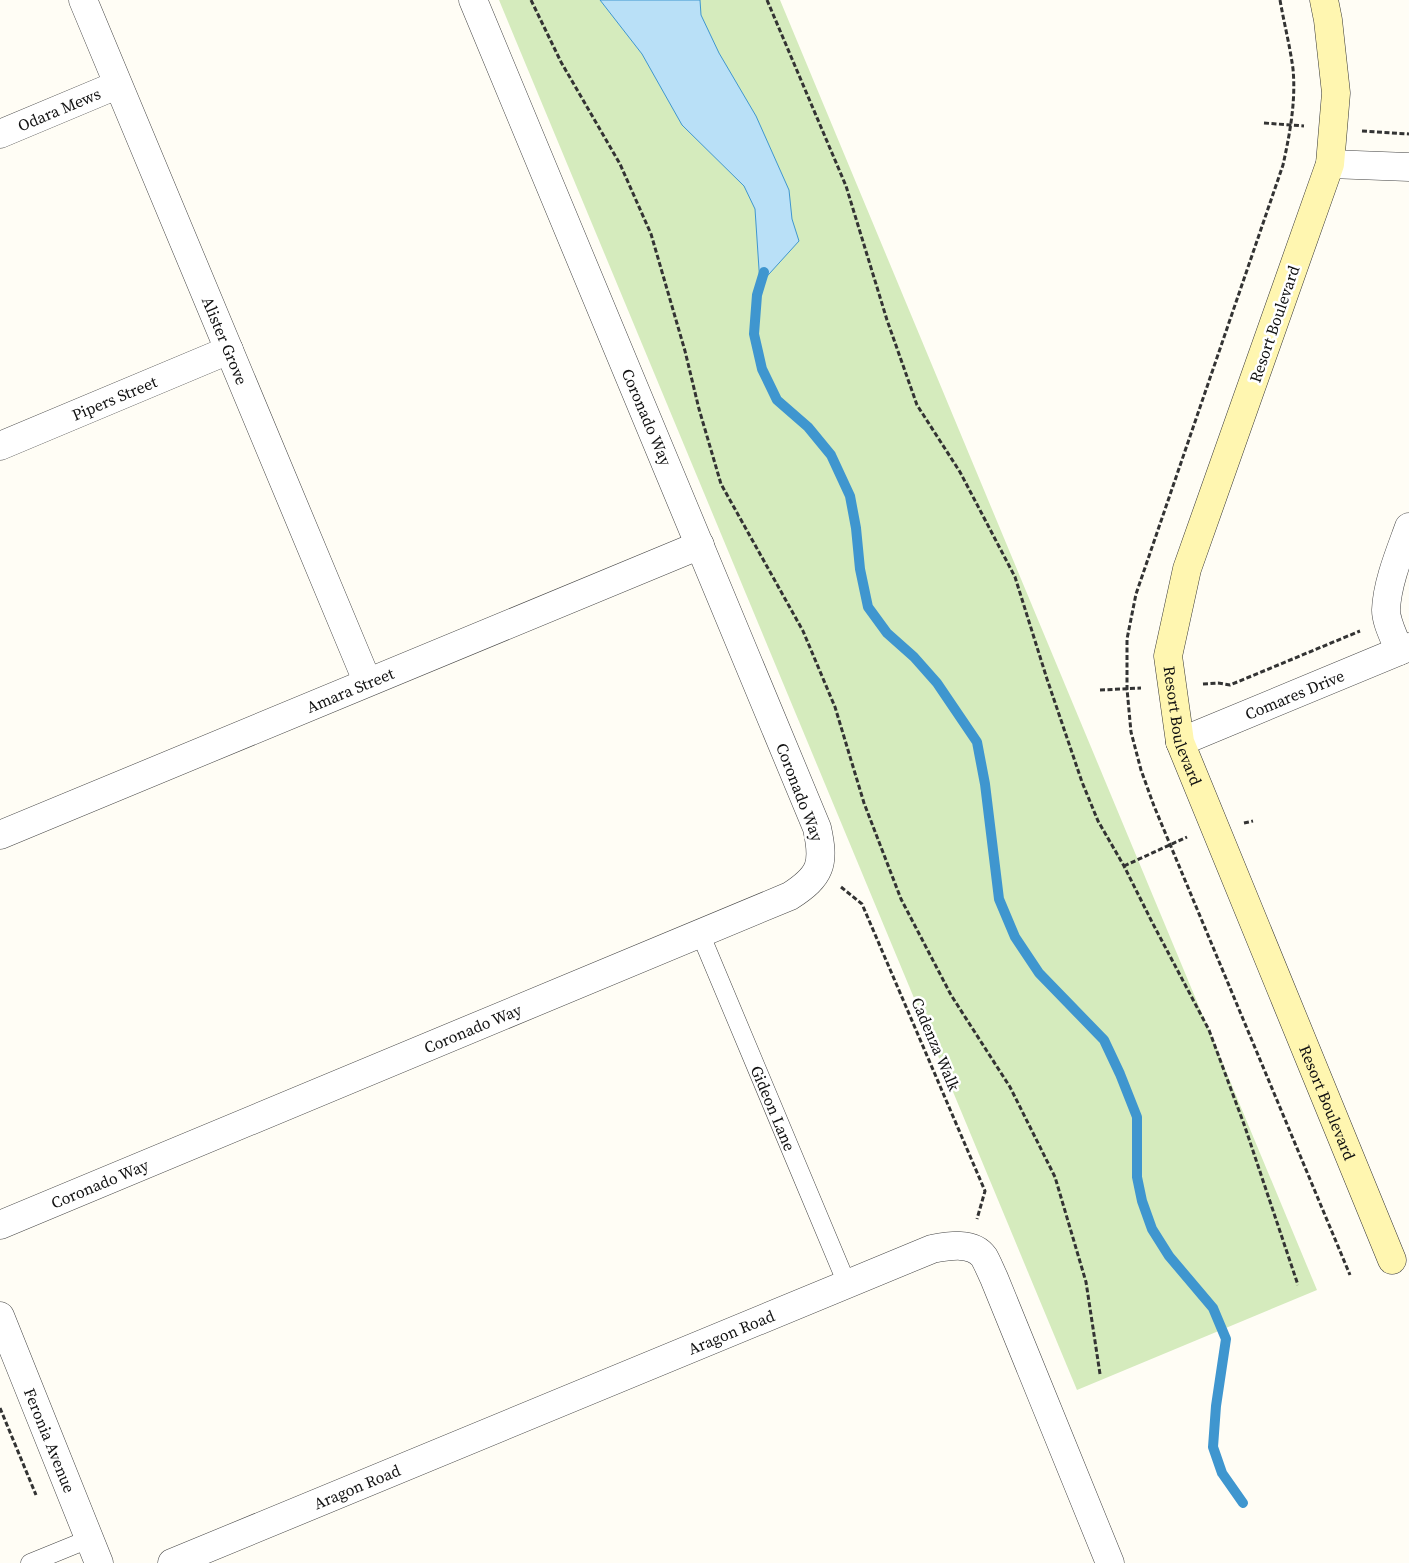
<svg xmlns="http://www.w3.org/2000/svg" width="1409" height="1563" viewBox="0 0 1409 1563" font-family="'Source Serif 4',serif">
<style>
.green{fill:#d5ebbd}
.water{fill:#b9e0f7;stroke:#3f96cf}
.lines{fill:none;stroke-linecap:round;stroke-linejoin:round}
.stream{stroke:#3f96cf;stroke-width:10}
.lane-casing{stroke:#444;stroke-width:19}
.street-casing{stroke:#444;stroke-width:29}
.secondary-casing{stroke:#333;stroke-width:29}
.path{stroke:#333;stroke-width:3;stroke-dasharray:5 2.5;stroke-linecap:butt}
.lane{stroke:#fff;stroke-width:18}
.street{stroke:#fff;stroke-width:28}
.secondary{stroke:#fff6b0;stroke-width:28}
.labels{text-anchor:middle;stroke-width:5;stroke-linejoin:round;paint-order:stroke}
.street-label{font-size:16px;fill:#111;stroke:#fff}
</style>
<rect width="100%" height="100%" fill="#fffdf5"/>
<!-- green -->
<path class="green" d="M 499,0 L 780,0 L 1317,1290 L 1077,1390 Z"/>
<!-- water -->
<path class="water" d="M 600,0 L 700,0 L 701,15 L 719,53 L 756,116 L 789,190 L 792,219 L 799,241 L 760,284 L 755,209 L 744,186 L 682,125 L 642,54 Z"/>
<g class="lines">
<!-- stream -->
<path class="stream" d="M 764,272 L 757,295 L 754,334 L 762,369 L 777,400 L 808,427 L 831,455 L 850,496 L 856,528 L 860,569 L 868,607 L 887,633 L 914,657 L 937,683 L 977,742 L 985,784 L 999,899 L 1015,937 L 1039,973 L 1104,1040 L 1120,1074 L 1137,1117 L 1137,1177 L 1142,1201 L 1152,1229 L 1169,1256 L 1213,1308 L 1226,1339 L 1216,1406 L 1213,1447 L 1222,1473 L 1243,1503"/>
<defs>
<g id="lane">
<path id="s1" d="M 700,933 L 847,1284"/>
<path d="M 30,1563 L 89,1539"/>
</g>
<g id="street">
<path id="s2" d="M 83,0 L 367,681"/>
<path id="s3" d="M 0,134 L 117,85"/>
<path d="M 1330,164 L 1409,167"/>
<path id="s4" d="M 0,446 L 229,350"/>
<path d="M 1399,651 C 1395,638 1386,623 1386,610 C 1387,583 1400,552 1409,527"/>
<path id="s5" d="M 1180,742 L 1409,647"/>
<path id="s6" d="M 0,835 L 700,545"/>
<path id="s7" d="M 0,1225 L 790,896 C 821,876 825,864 817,828 L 473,0"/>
<path id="s8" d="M 0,1316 L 99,1563"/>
<path id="s9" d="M 172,1563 L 932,1249 C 948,1246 973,1241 984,1257 C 988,1264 991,1272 994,1278 L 1110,1563"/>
</g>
<g id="secondary">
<path id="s10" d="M 1324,0 L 1328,20 L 1336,93 L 1330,164 L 1187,569 L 1168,656 L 1180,742 L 1392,1260"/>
</g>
</defs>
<!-- lane casing -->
<use href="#lane" class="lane-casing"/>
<!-- street casing -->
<use href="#street" class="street-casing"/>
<!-- secondary casing -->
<use href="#secondary" class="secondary-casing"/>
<!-- path -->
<g class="path">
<path d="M 531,0 L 561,62 L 620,164 L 651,234 L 685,351 L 699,409 L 721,484 L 803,631 L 835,707 L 864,803 L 901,899 L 951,995 L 1010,1087 L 1055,1177 L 1086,1282 L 1100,1374"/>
<path d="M 767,0 L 846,186 L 887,320 L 917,405 L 960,472 L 1015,577 L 1047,679 L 1082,782 L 1098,821 L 1124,866 L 1152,922 L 1209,1030 L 1245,1127 L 1298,1285"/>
<path d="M 1280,0 C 1284,23 1290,46 1293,69 C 1296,101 1290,133 1283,165 L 1136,594 L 1127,639 L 1127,689 L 1131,732 L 1141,770 L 1154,806 L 1350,1275"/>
<path d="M 1264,123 L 1304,126"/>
<path d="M 1362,131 L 1409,134"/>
<path d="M 1203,684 L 1218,683 L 1230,685 L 1360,631"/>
<path d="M 1100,690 L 1141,688"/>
<path d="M 1244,823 L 1253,821"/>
<path d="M 1124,866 L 1187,837"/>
<path d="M 841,887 L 862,904 L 985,1191 L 977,1219"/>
<path d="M 0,1408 L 36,1495"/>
</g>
<!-- lane -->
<use href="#lane" class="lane"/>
<!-- street -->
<use href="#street" class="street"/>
<!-- secondary -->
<use href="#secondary" class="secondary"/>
</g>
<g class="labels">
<!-- street labels -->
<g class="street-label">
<text dy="6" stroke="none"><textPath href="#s3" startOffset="64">Odara Mews</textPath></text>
<text transform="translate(1274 324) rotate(-71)" y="6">Resort Boulevard</text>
<text dy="6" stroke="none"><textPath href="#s2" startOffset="369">Alister Grove</textPath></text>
<text dy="6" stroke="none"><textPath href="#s4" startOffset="124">Pipers Street</textPath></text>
<text transform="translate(647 417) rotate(67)" y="6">Coronado Way</text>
<text dy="6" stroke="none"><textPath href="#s6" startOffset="379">Amara Street</textPath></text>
<text dy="6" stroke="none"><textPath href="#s5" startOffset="124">Comares Drive</textPath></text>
<text dy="6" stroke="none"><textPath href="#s10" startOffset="755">Resort Boulevard</textPath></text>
<text transform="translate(800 792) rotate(69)" y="6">Coronado Way</text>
<text dy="6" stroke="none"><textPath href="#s7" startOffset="512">Coronado Way</textPath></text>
<text transform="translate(936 1044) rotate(67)" y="6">Cadenza Walk</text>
<text dy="6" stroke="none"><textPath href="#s10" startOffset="1160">Resort Boulevard</textPath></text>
<text dy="6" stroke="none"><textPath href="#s1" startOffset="190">Gideon Lane</textPath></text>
<text dy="6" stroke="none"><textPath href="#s7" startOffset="108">Coronado Way</textPath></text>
<text dy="6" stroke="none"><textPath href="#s9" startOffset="605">Aragon Road</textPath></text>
<text dy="6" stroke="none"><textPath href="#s8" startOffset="134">Feronia Avenue</textPath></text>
<text dy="6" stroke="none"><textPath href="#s9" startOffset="200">Aragon Road</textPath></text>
</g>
</g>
</svg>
